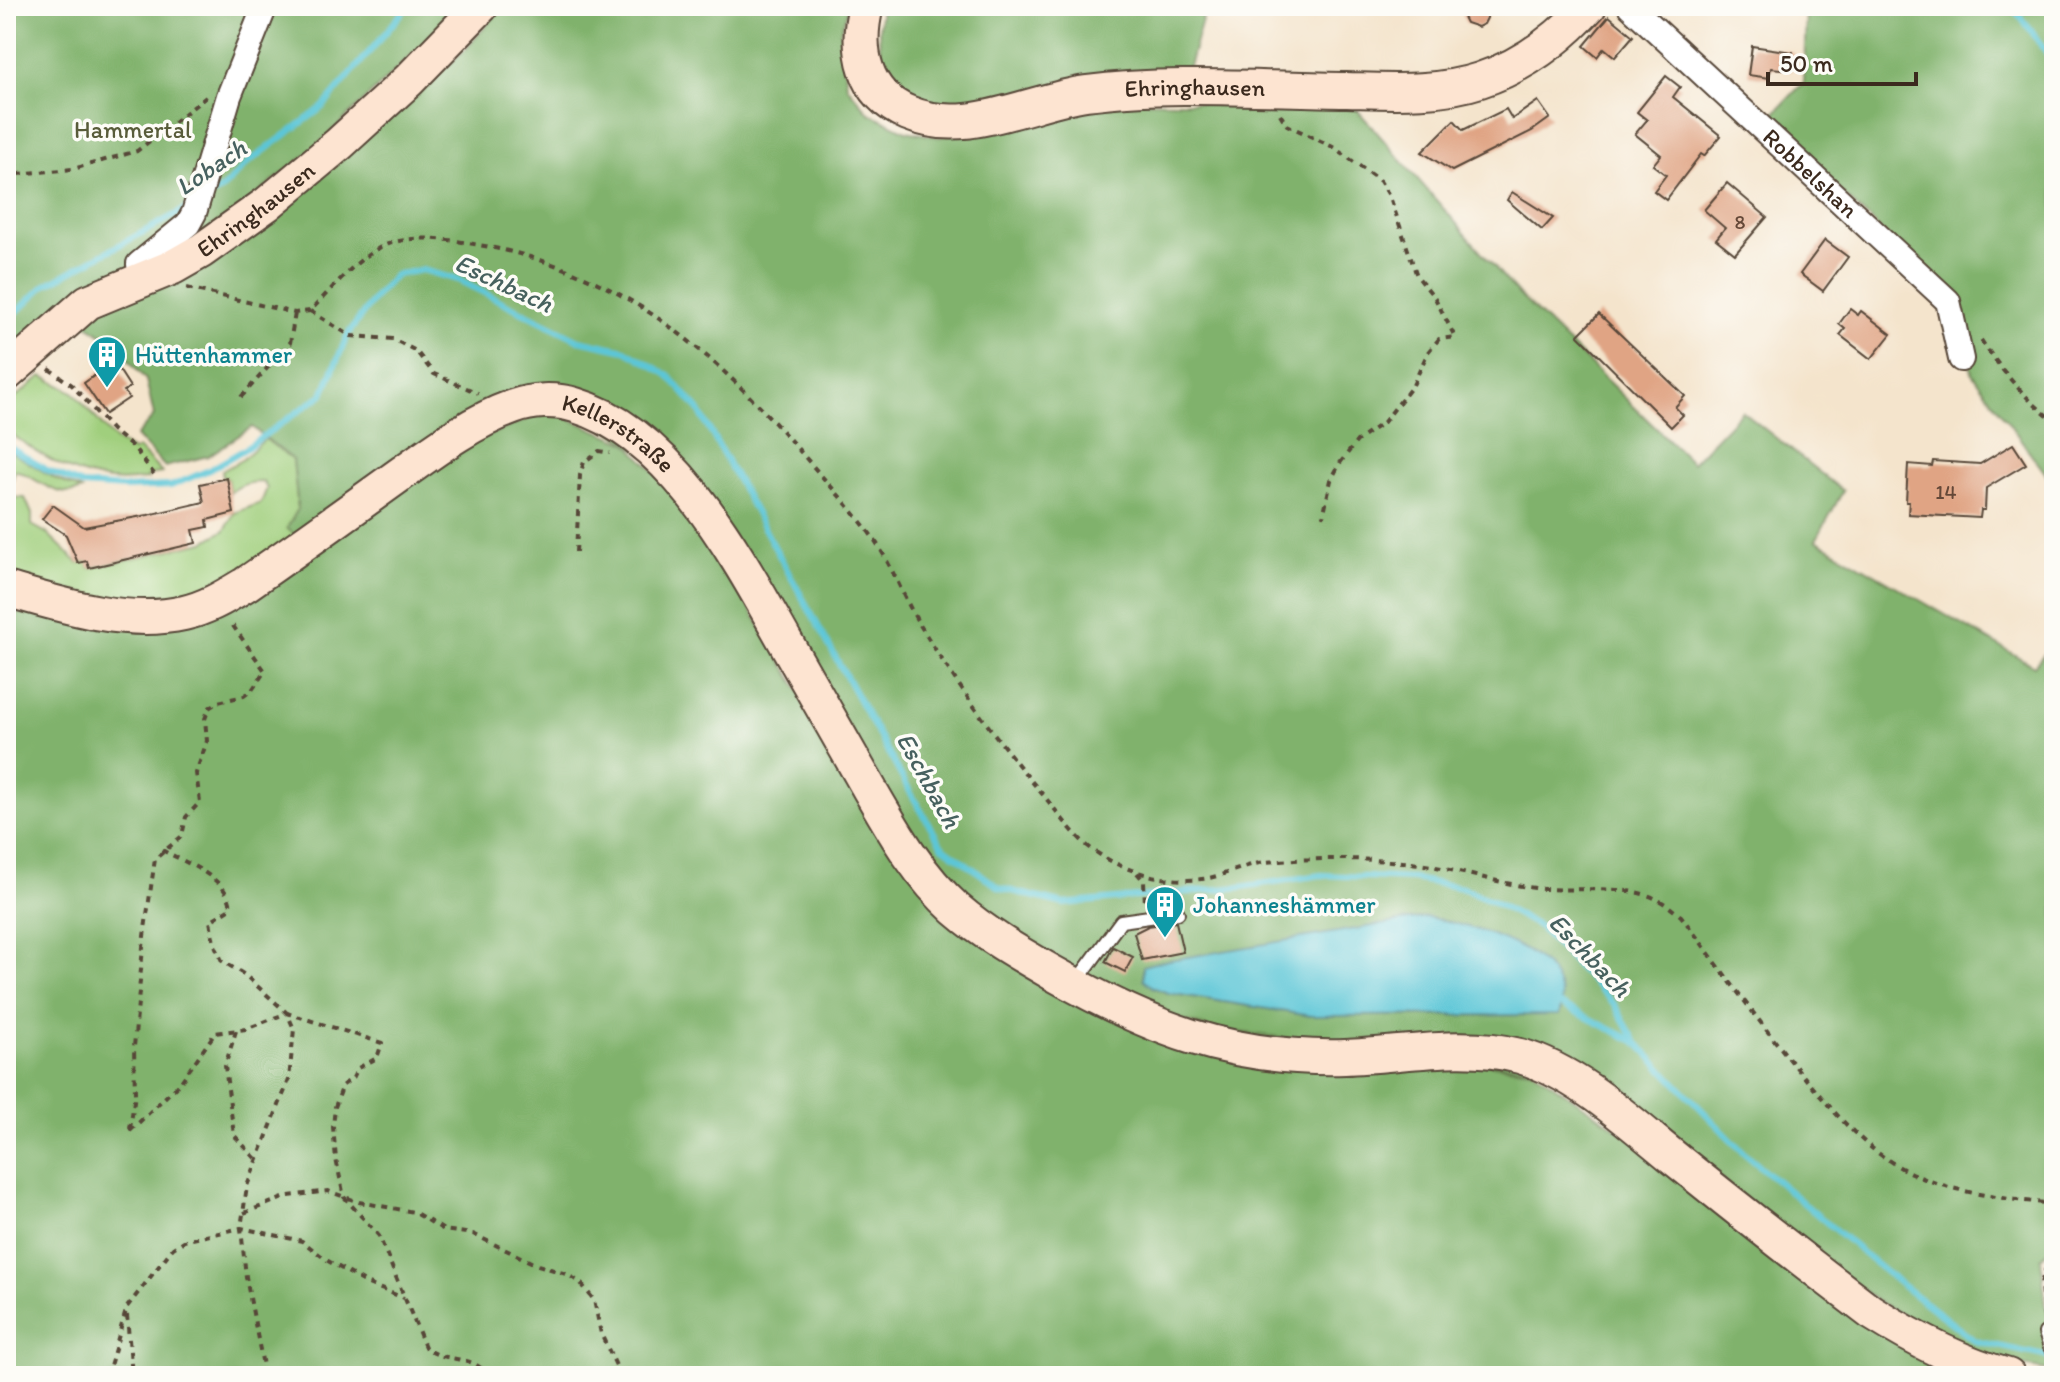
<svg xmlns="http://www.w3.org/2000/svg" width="2060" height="1382" viewBox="0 0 2060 1382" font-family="Itim,sans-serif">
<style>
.green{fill:#a0cf7d;stroke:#6e7c4e;stroke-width:2}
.forest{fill:#80b26c;stroke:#5e6e45;stroke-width:2;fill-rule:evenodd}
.water{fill:#5cc6d7;stroke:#4c787a;stroke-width:2}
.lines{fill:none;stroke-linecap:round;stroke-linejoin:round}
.stream{stroke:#5cc6d7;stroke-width:6}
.building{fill:#e0a484}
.service-casing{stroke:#574638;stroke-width:16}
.minor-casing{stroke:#574638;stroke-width:28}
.secondary-casing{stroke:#574638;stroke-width:38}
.path{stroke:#574638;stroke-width:4;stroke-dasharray:6 6;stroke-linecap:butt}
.service{stroke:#fff;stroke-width:12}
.minor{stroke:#fff;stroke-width:24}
.secondary{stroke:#fde4d1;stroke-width:34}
.labels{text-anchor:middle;stroke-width:7;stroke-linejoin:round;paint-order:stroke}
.number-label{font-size:20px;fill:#644838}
.street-label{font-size:24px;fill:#3b2a1e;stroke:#fdfcf7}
.park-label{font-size:24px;fill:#595c3a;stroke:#fdfcf7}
.culture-label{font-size:24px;fill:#0d838f;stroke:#fdfcf7;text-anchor:start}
.water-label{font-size:26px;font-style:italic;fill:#47615f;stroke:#fdfcf7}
</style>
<rect width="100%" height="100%" fill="#fdfcf7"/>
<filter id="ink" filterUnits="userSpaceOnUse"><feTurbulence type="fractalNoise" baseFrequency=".0125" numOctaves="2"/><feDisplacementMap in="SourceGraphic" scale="16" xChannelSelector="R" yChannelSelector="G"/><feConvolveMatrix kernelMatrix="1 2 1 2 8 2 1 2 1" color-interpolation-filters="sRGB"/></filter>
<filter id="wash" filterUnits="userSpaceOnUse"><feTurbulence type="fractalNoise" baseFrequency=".006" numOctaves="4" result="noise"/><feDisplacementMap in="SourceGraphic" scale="32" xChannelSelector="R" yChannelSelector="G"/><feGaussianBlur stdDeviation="1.8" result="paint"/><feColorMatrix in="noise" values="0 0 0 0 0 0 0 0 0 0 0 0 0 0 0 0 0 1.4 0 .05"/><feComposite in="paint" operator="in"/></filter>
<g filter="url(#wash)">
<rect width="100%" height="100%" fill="#f4e4cc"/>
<!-- green -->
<g class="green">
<path d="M 42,376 L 73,392 L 115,440 L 133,451 L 138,448 L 162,473 L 148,475 L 148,479 C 136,480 122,482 110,480 C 70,476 37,453 6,430 L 6,405 Z"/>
<path d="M 265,439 L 293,460 L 298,509 L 288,528 L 298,538 L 230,583 L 156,608 L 6,578 L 6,497 L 25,498 L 32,514 L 32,525 L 48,534 L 78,563 L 87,561 L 90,568 L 204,542 L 225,530 L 234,513 L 261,503 L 267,488 L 263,482 C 249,482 241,484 230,493 L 227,478 L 223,478 L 222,471 L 243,459 Z"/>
<path d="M 6,449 L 56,479 L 82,490 C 56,501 38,477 15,470 L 12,481 L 6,485 Z"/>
</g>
<!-- forest -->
<g class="forest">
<path d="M 6,6 L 463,6 L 311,151 L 234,213 L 165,256 L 66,300 L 34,327 L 6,356 Z"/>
<path d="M 503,6 L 849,6 L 840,32 L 847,86 L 869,113 L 906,131 L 939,137 L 1127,101 L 1353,105 L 1519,295 L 1692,463 L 1742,411 L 1843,491 L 1816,540 L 2034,666 L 2054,642 L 2054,1247 L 2041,1258 L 2046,1306 L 2054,1313 L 2054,1371 L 2021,1366 L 1972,1352 L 1877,1301 L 1584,1073 L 1260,1042 L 1155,1013 L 986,920 L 938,875 L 708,497 L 553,392 L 298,538 L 287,528 L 298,509 L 293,460 L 252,427 L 208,456 L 165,467 L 136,436 L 154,416 L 146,380 L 116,345 L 81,320 L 403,106 L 465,50 ZM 1427,917 L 1562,1005 L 1559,1015 L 1312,1016 L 1168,993 L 1152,987 L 1143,966 Z"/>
<path d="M 881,6 L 1206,6 L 1186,77 C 1141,83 1097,89 1052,96 C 1015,101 952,115 918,101 C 879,85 876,41 881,6 Z"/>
<path d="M 1806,6 L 2054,6 L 2054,485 L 1972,373 L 1951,298 L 1767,121 L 1804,82 Z"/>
<path d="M 548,410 L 627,443 L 692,511 L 882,829 L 1114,1016 L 1532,1070 L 1978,1376 L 6,1376 L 6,615 L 45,610 L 170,624 L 443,455 Z"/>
</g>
<!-- water -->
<path class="water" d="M 1427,917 C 1471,926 1579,952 1559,1015 L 1311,1016 L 1168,993 L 1152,987 L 1143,979 L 1143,966 L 1157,962 Z"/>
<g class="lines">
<!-- stream -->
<g class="stream">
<path d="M 2009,6 L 2022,18 L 2054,63"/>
<path d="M 206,198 L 221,190 L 249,162 L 323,107 L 408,6"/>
<path d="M 6,322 L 44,286 L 186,209"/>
<path d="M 6,445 L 47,470 L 82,485 L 125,488 L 171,486 L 209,470 L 245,449 L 323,394 L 348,334 L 375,297 L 395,275 L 422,270 L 458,280 L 579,340 L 625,350 L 668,375 L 698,409 L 909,790 L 942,846 L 1000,888 L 1064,904 L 1241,887 L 1321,875 L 1413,879 L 1463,888 L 1494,902 L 1538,926 L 1614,1004 L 1636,1042 L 1744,1153 L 1890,1276 L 1975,1341 L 2049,1357"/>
<path d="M 1562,1005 L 1636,1042"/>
</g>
</g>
<g id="blocks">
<!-- building -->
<g class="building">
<path d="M 1463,6 L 1488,6 L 1487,18 L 1484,24 L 1478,27 L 1466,23 L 1463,17 Z"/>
<path d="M 1609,16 L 1633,36 L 1615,57 L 1604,48 L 1597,57 L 1584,46 Z"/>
<path d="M 1752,46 L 1793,52 L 1792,70 L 1771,68 L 1769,78 L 1748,75 Z"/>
<path d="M 1666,76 L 1680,87 L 1673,97 L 1721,136 L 1704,156 L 1701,154 L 1666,200 L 1654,191 L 1666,175 L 1653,165 L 1661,155 L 1635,134 L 1647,120 L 1637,112 Z"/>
<path d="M 1538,101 L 1550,118 L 1532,131 L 1452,171 L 1422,152 L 1454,120 L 1463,130 L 1506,109 L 1512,119 Z"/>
<path d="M 1727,183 L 1767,217 L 1735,254 L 1716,239 L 1725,228 L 1704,210 Z"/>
<path d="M 1512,192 L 1553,218 L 1542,230 L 1507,200 Z"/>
<path d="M 1825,240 L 1848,257 L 1823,291 L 1800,274 Z"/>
<path d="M 1850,309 L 1858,315 L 1861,311 L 1891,334 L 1871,359 L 1840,335 L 1845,329 L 1839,324 Z"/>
<path d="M 1599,314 L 1685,396 L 1675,407 L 1683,415 L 1671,427 L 1578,335 Z"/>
<path d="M 108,366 L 113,374 L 119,370 L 130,387 L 124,391 L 129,398 L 105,414 L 84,383 Z"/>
<path d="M 2013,444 L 2026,464 L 1986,488 L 1985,510 L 1981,510 L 1980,518 L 1908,514 L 1909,502 L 1906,502 L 1908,464 L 1932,466 L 1933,461 L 1980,464 Z"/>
<path d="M 227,478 L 234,513 L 207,520 L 208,527 L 193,530 L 196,543 L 89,568 L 87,561 L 78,563 L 66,535 L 42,519 L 53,505 L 84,527 L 148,515 L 204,502 L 200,484 Z"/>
<path d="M 1176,922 L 1183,952 L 1142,960 L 1134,933 L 1148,926 Z"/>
<path d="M 1113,947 L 1133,957 L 1125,972 L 1105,962 Z"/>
</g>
</g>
</g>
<g filter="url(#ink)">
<use href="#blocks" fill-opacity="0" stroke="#574638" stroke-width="2"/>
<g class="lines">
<defs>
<g id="service">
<path d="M 1076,982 L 1121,921 L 1178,913"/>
<path d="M 2045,1333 L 2050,1347 L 2054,1351"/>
</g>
<g id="minor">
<path id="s1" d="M 1630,6 L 1948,301 L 1961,359"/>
<path d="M 141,278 L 139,264 L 188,224 L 194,213 L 229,96 L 265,6"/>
</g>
<g id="secondary">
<path id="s2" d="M 866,6 C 855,49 863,94 908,113 C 967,138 1028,101 1086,93 C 1170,82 1262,89 1347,90 C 1391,91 1438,94 1480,80 C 1523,66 1559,39 1589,6"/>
<path id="s3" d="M 6,374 L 88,302 L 173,267 L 201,251 L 267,204 L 339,144 L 409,80 L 481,6"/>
<path id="s4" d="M 6,589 C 61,605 126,626 184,613 C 207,608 226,596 246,584 C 297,549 348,512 398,476 C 434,450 471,422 513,407 C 532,400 555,399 575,405 C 675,434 741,564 789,648 C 815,693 840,738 866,783 C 892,828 917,874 956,909 C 985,934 1018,953 1051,972 C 1150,1028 1229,1060 1345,1057 C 1402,1055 1464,1041 1520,1056 C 1580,1073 1635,1127 1683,1165 C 1745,1215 1808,1264 1871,1312 C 1914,1339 1959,1363 2008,1376"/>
</g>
</defs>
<!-- service casing -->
<use href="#service" class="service-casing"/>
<!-- minor casing -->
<use href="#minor" class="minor-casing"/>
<!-- secondary casing -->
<use href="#secondary" class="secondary-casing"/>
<!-- path -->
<g class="path">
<path d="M 1280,114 L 1287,125 L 1333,147 L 1380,181 L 1390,197 L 1417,276 L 1435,298 L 1455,337 L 1439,339 L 1428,352 L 1413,385 L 1384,422 L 1357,441 L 1340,463 L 1331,480 L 1323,517"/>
<path d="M 6,175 L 73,169 L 137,151 L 206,97"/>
<path d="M 187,288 L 295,313 L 310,311 C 331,290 353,262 379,248 C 408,233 448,239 479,245 C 626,271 718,355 811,464 C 831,487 853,510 871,535 C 891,562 902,596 920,625 C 956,684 999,743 1044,796 C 1058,813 1072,833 1089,847 C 1121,872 1169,885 1209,878 C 1228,874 1247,864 1266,862 C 1311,858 1357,858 1402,862 C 1447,866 1490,882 1535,888 C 1572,893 1628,882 1660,901 C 1668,905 1674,911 1681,916 C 1724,973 1765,1031 1811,1085 C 1841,1120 1869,1153 1911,1173 C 1956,1194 2006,1199 2054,1204"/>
<path d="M 310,311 L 351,336 L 393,339 L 416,351 L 434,374 L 478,393"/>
<path d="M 1981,340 C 2002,371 2024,398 2054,421"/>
<path d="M 49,369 L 72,385 L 112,430 L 135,449 L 154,474"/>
<path d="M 241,397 L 290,343 L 295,313"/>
<path d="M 576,552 L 580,475 L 584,462 L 599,451 L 610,453"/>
<path d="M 162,850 C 186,863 228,877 231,908 L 210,921 L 214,943 L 222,961 L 245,975 L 287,1013 L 294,1029 L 289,1080 L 247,1186 L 241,1228 L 246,1277 L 265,1376"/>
<path d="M 1137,873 L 1144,881 L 1145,905"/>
<path d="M 236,1031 L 225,1066 L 234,1135 L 257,1160"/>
<path d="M 130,1129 L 135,1094 L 134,1047 L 144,936 L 155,859 L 182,836 L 186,817 L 200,802 L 196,773 L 207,741 L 205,719 L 209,708 L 218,702 L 244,696 L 252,690 L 265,671 L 231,623"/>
<path d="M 130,1131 L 180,1083 L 215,1033 L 246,1029 L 287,1013 L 382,1043 L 377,1058 L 358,1068 L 353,1078 L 343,1085 L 335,1107 L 333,1127 L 336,1159 L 344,1197 L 379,1236 L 425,1347 C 446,1365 472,1352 488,1376"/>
<path d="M 244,1213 L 288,1196 L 328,1191 L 359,1202 L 414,1212 L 444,1230 L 473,1234 L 535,1264 L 566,1274 L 580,1282 L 594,1300 L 601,1334 L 621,1376"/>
<path d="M 127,1315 L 132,1376"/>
<path d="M 2044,1319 L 2041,1283 L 2054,1244"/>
<path d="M 107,1376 L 127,1307 L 173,1248 L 184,1241 L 241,1228 L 302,1241 L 328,1261 L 368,1284 L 404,1298"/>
</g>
<!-- service -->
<use href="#service" class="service"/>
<!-- minor -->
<use href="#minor" class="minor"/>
<!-- secondary -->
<use href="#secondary" class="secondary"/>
</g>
</g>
<!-- icons -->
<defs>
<symbol id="building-pin" viewBox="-11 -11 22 30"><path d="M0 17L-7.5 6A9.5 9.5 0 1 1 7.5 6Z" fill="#0f9aa8" stroke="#fdfcf7"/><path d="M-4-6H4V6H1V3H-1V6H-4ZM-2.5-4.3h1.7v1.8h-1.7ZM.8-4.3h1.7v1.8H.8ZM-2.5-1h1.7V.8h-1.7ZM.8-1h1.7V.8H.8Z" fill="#fff"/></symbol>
</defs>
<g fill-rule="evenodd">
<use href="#building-pin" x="85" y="333" width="44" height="60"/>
<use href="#building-pin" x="1143" y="883" width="44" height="60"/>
</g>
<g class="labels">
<!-- number labels -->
<g class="number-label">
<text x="1740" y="229">8</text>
<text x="1946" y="499">14</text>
</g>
<!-- street labels -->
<g class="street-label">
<text dy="8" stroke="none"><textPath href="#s2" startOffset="418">Ehringhausen</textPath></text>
<text dy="8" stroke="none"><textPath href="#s1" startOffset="246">Robbelshan</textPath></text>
<text dy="8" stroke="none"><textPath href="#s3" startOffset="302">Ehringhausen</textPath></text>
<text dy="8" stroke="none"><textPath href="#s4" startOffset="686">Kellerstraße</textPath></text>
</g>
<!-- park labels -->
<g class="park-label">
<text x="133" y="138">Hammertal</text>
</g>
<!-- culture labels -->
<g class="culture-label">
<text x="135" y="363">Hüttenhammer</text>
<text x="1193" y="913">Johanneshämmer</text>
</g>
<!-- water labels -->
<g class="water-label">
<text transform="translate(211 167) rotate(-34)" y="9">Lobach</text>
<text transform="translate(504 283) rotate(25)" y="9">Eschbach</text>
<text transform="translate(929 780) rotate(61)" y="9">Eschbach</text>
<text transform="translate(1590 955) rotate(46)" y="9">Eschbach</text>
</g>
</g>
<!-- margin -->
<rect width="2060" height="1382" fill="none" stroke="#fdfcf7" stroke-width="32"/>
<!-- scale -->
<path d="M1768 72v12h148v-12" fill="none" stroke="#3b2a1e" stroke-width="4"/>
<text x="1780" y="72" font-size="24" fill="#3b2a1e" stroke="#fdfcf7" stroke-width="6" paint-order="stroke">50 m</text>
</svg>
